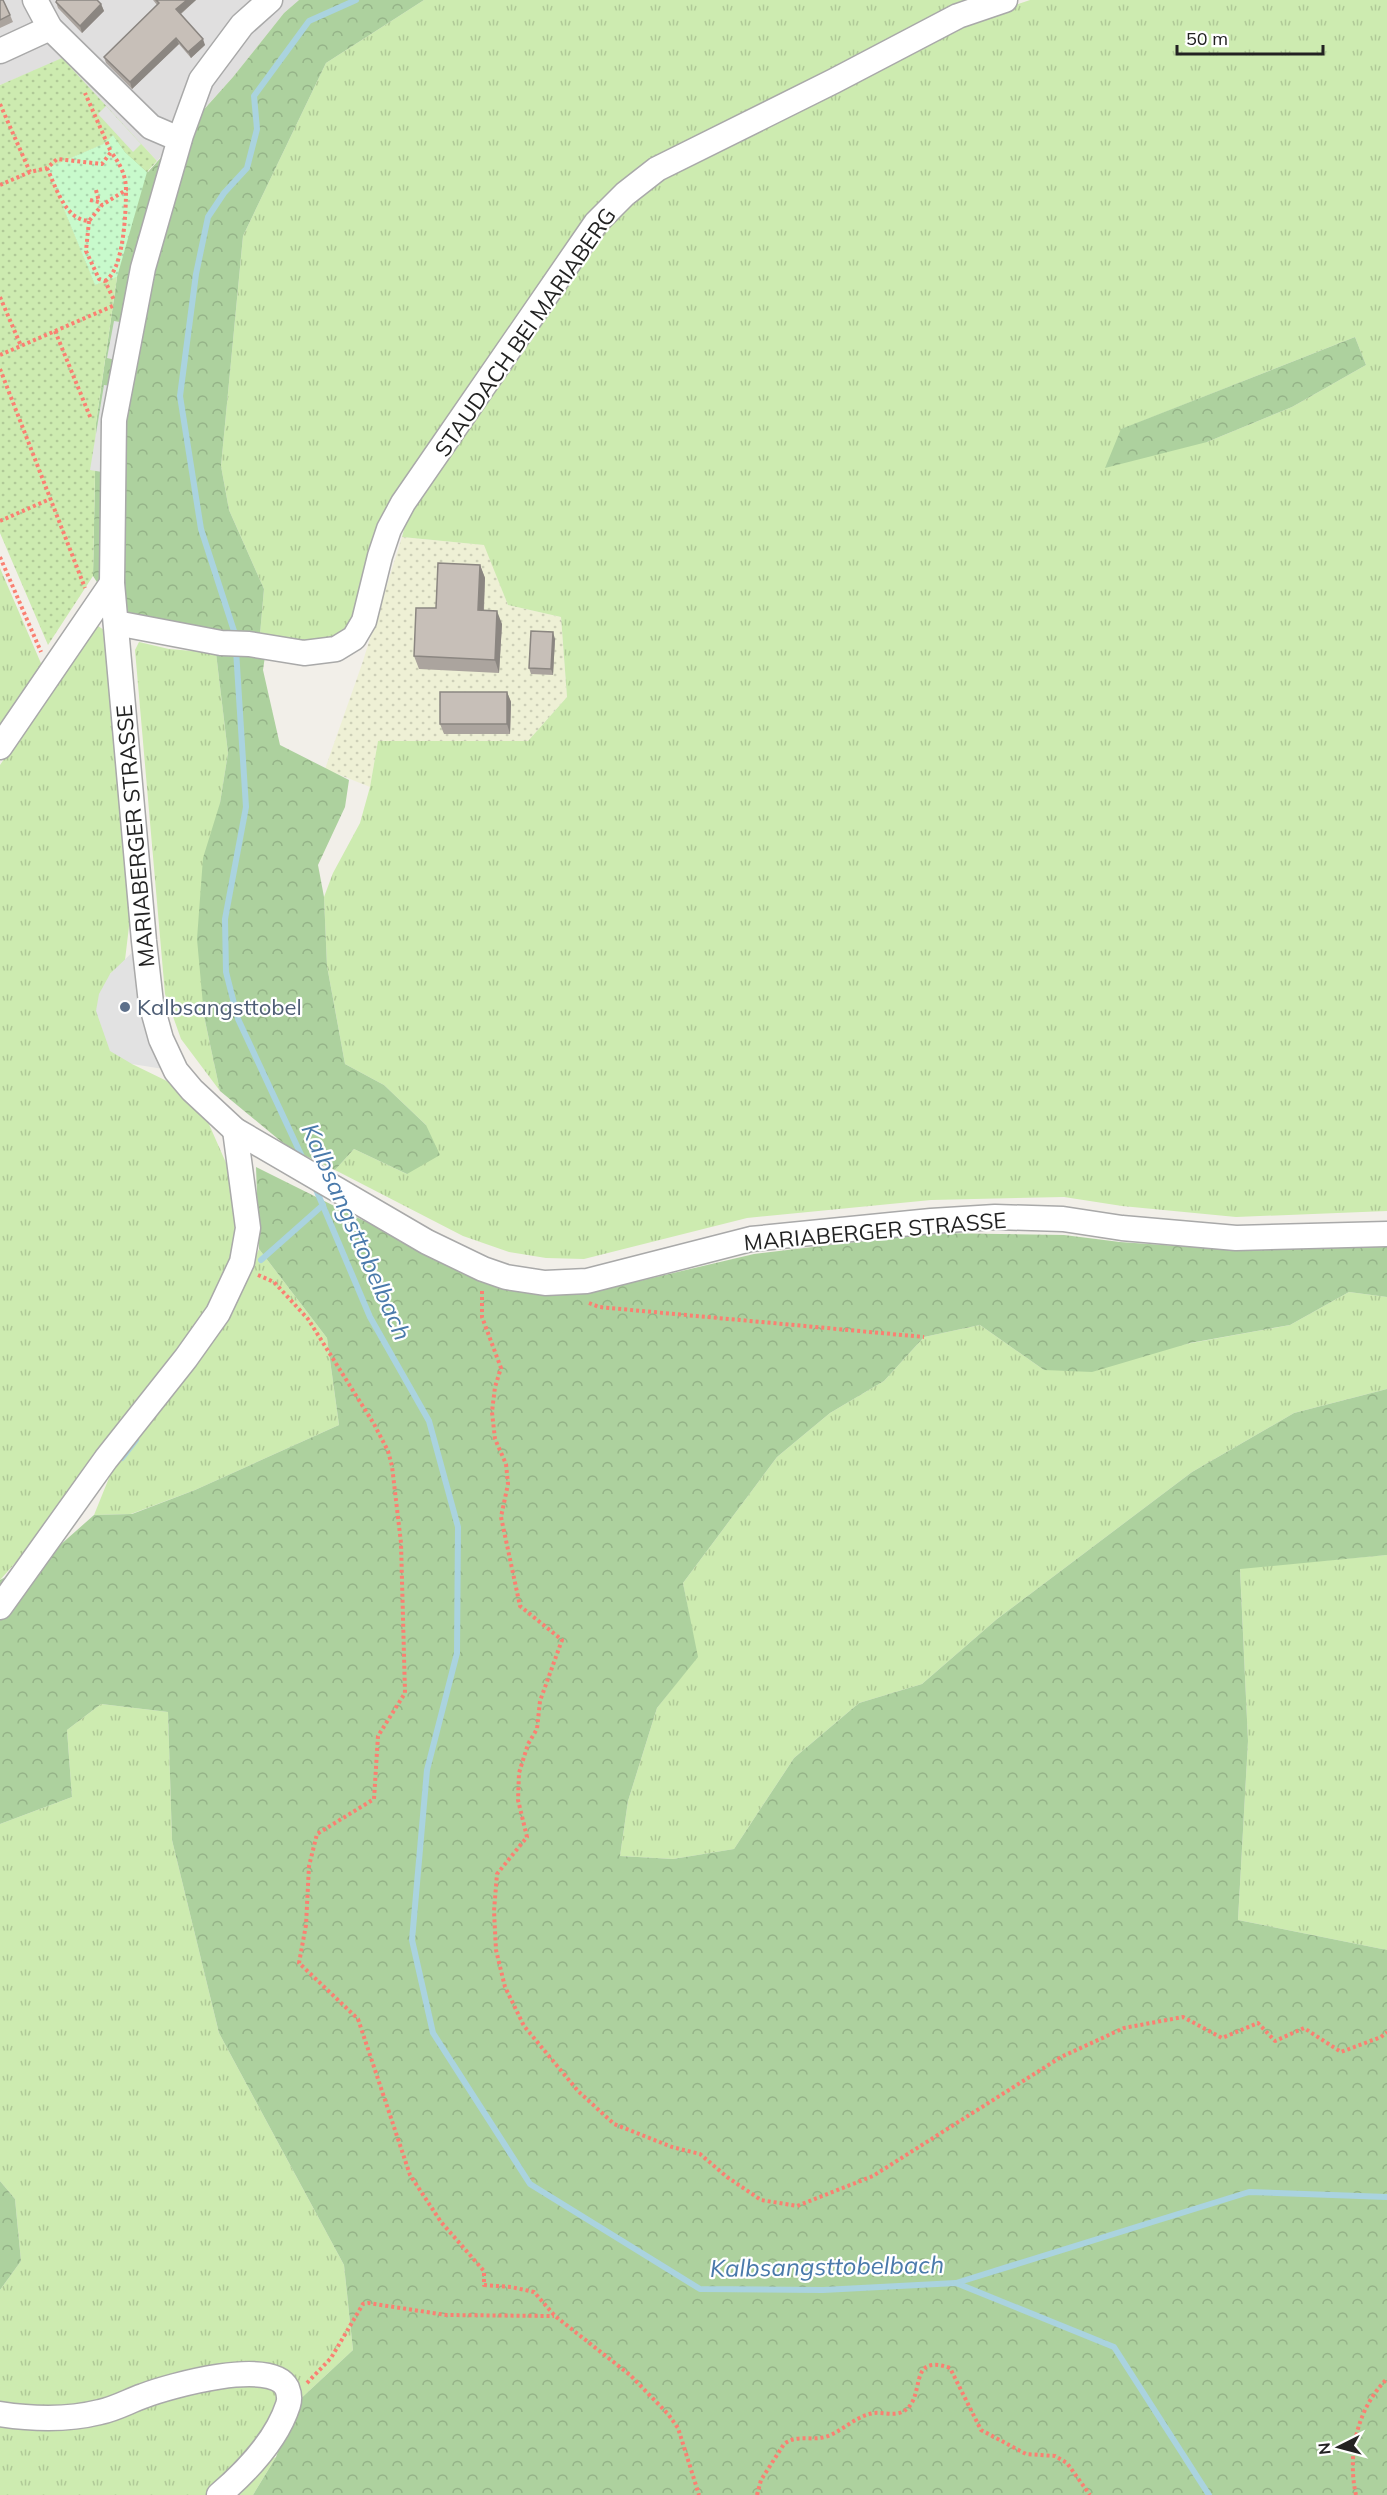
<svg xmlns="http://www.w3.org/2000/svg" width="1387" height="2495" viewBox="0 0 1387 2495" font-family="Mulish,sans-serif">
<style>
.residential{fill:#e0dfdf}
.farmland{fill:url(#farmland-dots)}
.grass{fill:url(#grass-tufts);fill-rule:evenodd}
.forest{fill:url(#forest-crowns)}
.park{fill:url(#park-dots)}
.garden{fill:url(#garden-dots)}
.parking{fill:#e2e2e2}
.lines{fill:none;stroke-linecap:round;stroke-linejoin:round}
.stream{stroke:#aad3df;stroke-width:6}
.minor-casing{stroke:#a9a9a9;stroke-width:27}
.path{stroke:#fa8072;stroke-width:4;stroke-dasharray:3 3;stroke-linecap:butt}
.minor{stroke:#fff;stroke-width:24}
.wall{fill:#aba49e}
.shaded-wall{fill:#8b8681}
.building{fill:#c7bfb8;stroke:#8b8681;stroke-width:1.5}
.service-dot{fill:#5c6f8a;stroke:#fff;stroke-width:2}
.labels{text-anchor:middle;stroke-width:4.5;stroke-linejoin:round;paint-order:stroke}
.street-label{font-size:22px;fill:#222;stroke:#fff}
.service-label{font-size:22px;fill:#4e5e75;stroke:#fff;text-anchor:start}
.water-label{font-size:24px;font-style:italic;fill:#4a7aab;stroke:#fff}
</style>
<defs>
<pattern id="farmland-dots" width="8" height="8" patternUnits="userSpaceOnUse" patternTransform="scale(1.5)"><rect width="8" height="8" fill="#eef0d5"/><path d="M2 2h.1M6 6h.1" fill="none" stroke="#ccceb7" stroke-width="1.8" stroke-linecap="round"/></pattern>
<pattern id="grass-tufts" width="24" height="20" patternUnits="userSpaceOnUse" patternTransform="scale(1.5)"><rect width="24" height="20" fill="#cdebb0"/><path d="M3 7l-1-3M5 7V3M7 7l1-3M15 17l-1-3M17 17v-4M19 17l1-3" fill="none" stroke="#b0c997"/></pattern>
<pattern id="forest-crowns" width="20" height="18" patternUnits="userSpaceOnUse" patternTransform="scale(1.5)"><rect width="20" height="18" fill="#add19e"/><path d="M2 6a3 3 0 1 1 6 0M12 15a3 3 0 1 1 6 0" fill="none" stroke="#95b388"/></pattern>
<pattern id="park-dots" width="8" height="8" patternUnits="userSpaceOnUse" patternTransform="scale(1.5)"><rect width="8" height="8" fill="#c8facc"/><path d="M2 2h.1M6 6h.1" fill="none" stroke="#acd6af" stroke-width="1.8" stroke-linecap="round"/></pattern>
<pattern id="garden-dots" width="8" height="8" patternUnits="userSpaceOnUse" patternTransform="scale(1.5)"><rect width="8" height="8" fill="#cdebb0"/><path d="M2 2h.1M6 6h.1" fill="none" stroke="#b0c997" stroke-width="1.8" stroke-linecap="round"/></pattern>
</defs>
<rect width="100%" height="100%" fill="#f2efe9"/>
<!-- residential -->
<path class="residential" d="M 0,0 L 299,0 L 284,13 L 233,77 L 157,161 L 62,59 L 0,85 Z"/>
<!-- farmland -->
<path class="farmland" d="M 402,537 L 485,545 L 508,605 L 561,617 L 567,697 L 528,741 L 378,741 L 370,787 L 325,769 L 362,664 Z"/>
<!-- grass -->
<g class="grass">
<path d="M 424,0 L 980,0 L 652,162 L 397,499 L 347,630 C 317,652 293,643 260,634 L 264,589 L 229,510 L 221,466 L 243,236 L 326,63 Z"/>
<path d="M 1030,0 L 1387,0 L 1387,1211 L 1236,1217 L 1122,1206 L 1064,1197 L 931,1200 L 747,1218 L 584,1259 L 546,1258 L 509,1252 L 463,1236 L 335,1170 L 354,1149 L 407,1174 L 426,1125 L 384,1085 L 345,1064 L 327,966 L 324,897 L 333,873 L 360,823 L 370,787 L 378,741 L 528,741 L 567,697 L 561,617 L 508,605 L 484,545 L 402,537 L 410,506 L 604,227 L 660,177 L 974,19 ZM 1355,337 L 1366,365 L 1292,407 L 1207,442 L 1122,429 Z"/>
<path d="M 0,568 L 43,668 L 0,732 Z"/>
<path d="M 98,626 L 104,630 L 130,918 L 125,960 L 110,974 L 132,1064 L 173,1084 L 208,1122 L 234,1181 L 241,1229 L 212,1310 L 72,1499 L 0,1580 L 0,765 L 59,678 Z"/>
<path d="M 139,642 L 169,649 L 216,653 L 228,753 L 220,803 L 204,1016 L 220,1091 L 181,1039 L 165,994 L 135,650 Z"/>
<path d="M 259,1249 L 327,1338 L 339,1425 L 195,1490 L 131,1514 L 94,1515 L 117,1458 L 193,1369 L 219,1330 Z"/>
<path d="M 1349,1292 L 1387,1297 L 1387,1389 L 1294,1413 L 1192,1472 L 997,1619 L 922,1684 L 859,1703 L 794,1758 L 734,1849 L 673,1859 L 620,1856 L 628,1801 L 657,1708 L 697,1657 L 683,1583 L 777,1457 L 830,1413 L 884,1381 L 924,1337 L 980,1325 L 1044,1370 L 1290,1325 Z"/>
<path d="M 1387,1555 L 1387,1950 L 1238,1920 L 1248,1741 L 1240,1568 Z"/>
<path d="M 101,1704 L 168,1712 L 172,1840 L 219,2033 L 344,2265 L 353,2350 L 295,2404 L 286,2377 L 99,2408 L 0,2409 L 0,2290 L 21,2261 L 15,2199 L 0,2181 L 0,1824 L 72,1797 L 67,1730 Z"/>
<path d="M 224,2383 L 279,2386 L 278,2419 L 209,2495 L 0,2495 L 0,2420 Z"/>
<path d="M 276,2457 L 253,2495 L 230,2495 L 261,2462 Z"/>
</g>
<!-- forest -->
<g class="forest">
<path d="M 299,0 L 424,0 L 326,63 L 243,236 L 221,466 L 229,510 L 264,589 L 260,634 L 121,619 L 93,576 L 96,423 L 117,277 L 95,285 L 47,168 L 103,144 L 113,135 L 148,172 L 233,77 L 284,13 Z"/>
<path d="M 1355,337 L 1366,365 L 1292,407 L 1207,442 L 1105,468 L 1121,429 Z"/>
<path d="M 216,653 L 265,656 L 263,670 L 280,745 L 349,780 L 345,807 L 318,865 L 324,897 L 327,966 L 345,1064 L 384,1085 L 426,1125 L 440,1155 L 407,1174 L 354,1149 L 335,1170 L 289,1148 L 220,1091 L 204,1016 L 197,939 L 203,858 L 220,803 L 228,753 Z"/>
<path d="M 256,1167 L 499,1288 L 588,1293 L 754,1254 L 932,1233 L 1064,1235 L 1120,1242 L 1236,1250 L 1387,1246 L 1387,1297 L 1349,1292 L 1290,1325 L 1190,1343 L 1092,1372 L 1044,1370 L 980,1325 L 924,1337 L 884,1381 L 830,1413 L 777,1457 L 683,1583 L 698,1657 L 657,1708 L 628,1801 L 620,1856 L 673,1859 L 734,1849 L 794,1758 L 859,1703 L 922,1684 L 997,1619 L 1192,1472 L 1294,1413 L 1387,1389 L 1387,1555 L 1240,1569 L 1248,1741 L 1238,1920 L 1387,1950 L 1387,2495 L 253,2495 L 276,2457 L 295,2404 L 353,2350 L 344,2265 L 219,2033 L 172,1840 L 168,1712 L 101,1704 L 67,1730 L 72,1797 L 0,1824 L 0,1580 L 50,1554 L 94,1515 L 132,1514 L 195,1490 L 339,1425 L 327,1338 L 259,1249 Z"/>
<path d="M 0,2181 L 15,2199 L 21,2261 L 0,2290 Z"/>
</g>
<!-- park -->
<path class="park" d="M 113,135 L 125,152 L 147,172 L 117,277 L 95,285 L 47,168 L 103,144 Z"/>
<!-- garden -->
<path class="garden" d="M 62,58 L 157,161 L 147,172 L 125,152 L 113,135 L 103,144 L 47,168 L 95,285 L 117,277 L 96,423 L 93,576 L 48,645 L 0,533 L 0,85 Z"/>
<!-- parking -->
<g class="parking">
<path d="M 106,106 L 141,144 L 133,152 L 98,114 Z"/>
<path d="M 114,321 L 132,324 L 125,362 L 107,358 Z"/>
<path d="M 104,385 L 117,387 L 102,472 L 90,470 Z"/>
<path d="M 144,941 L 176,1071 L 132,1064 L 110,1051 L 96,1011 L 99,994 L 110,974 Z"/>
</g>
<g class="lines">
<!-- stream -->
<g class="stream">
<path d="M 235,640 L 234,631 L 201,529 L 180,396 L 196,274 L 208,217 L 224,193 L 247,168 L 257,129 L 254,96 L 309,21 L 356,0"/>
<path d="M 236,650 L 246,807 L 225,919 L 226,972 L 238,1019 L 304,1161"/>
<path d="M 315,1187 L 370,1317 L 429,1421 L 458,1527 L 457,1653 L 427,1770 L 412,1940 L 433,2033 L 530,2184 L 700,2289 L 823,2290 L 956,2283 L 1114,2347 L 1209,2495"/>
<path d="M 261,1260 L 323,1205"/>
<path d="M 122,1458 L 136,1440"/>
<path d="M 956,2283 L 1249,2192 L 1387,2197"/>
</g>
<defs>
<g id="minor">
<path d="M 35,0 L 50,28 L 151,127 L 179,139"/>
<path d="M 270,0 L 242,25 L 201,80 L 181,135 L 143,268 L 114,420 L 112,583 L 144,941 L 151,1003 L 161,1039 L 176,1071 L 192,1090 L 235,1130 L 427,1242 L 483,1269 L 506,1277 L 545,1283 L 587,1281 L 751,1239 L 931,1221 L 995,1217 L 1063,1219 L 1122,1228 L 1236,1238 L 1387,1234"/>
<path d="M 0,51 L 50,28"/>
<path d="M 116,623 L 221,643 L 249,644 L 304,653 L 336,649 L 354,638 L 364,621 L 380,556 L 389,529 L 403,503 L 596,223 L 625,194 L 657,169 L 834,81 L 958,16 L 1005,0"/>
<path d="M 0,747 L 112,583"/>
<path d="M 0,1607 L 106,1459 L 186,1358 L 218,1313 L 242,1262 L 248,1228 L 235,1130"/>
<path d="M 0,2414 C 32,2419 68,2420 100,2412 C 115,2409 129,2401 143,2396 C 169,2386 272,2357 287,2388 C 289,2393 290,2399 288,2405 C 277,2439 246,2472 219,2495"/>
</g>
</defs>
<!-- minor casing -->
<use href="#minor" class="minor-casing"/>
<!-- path -->
<g class="path">
<path d="M 0,104 L 30,172"/>
<path d="M 47,168 C 56,187 65,220 89,221 L 102,205 L 126,190 C 126,175 120,164 111,152"/>
<path d="M 0,185 L 30,172 L 47,168 L 57,159 L 102,164 L 111,152 L 85,93"/>
<path d="M 96,190 L 99,202"/>
<path d="M 90,200 L 99,202 L 102,205"/>
<path d="M 89,221 L 86,251 L 99,279 L 105,281 L 114,300"/>
<path d="M 105,281 C 124,270 126,211 126,190"/>
<path d="M 0,297 L 21,346"/>
<path d="M 55,331 L 91,419"/>
<path d="M 0,355 L 115,305"/>
<path d="M 0,369 L 85,588"/>
<path d="M 0,521 L 50,499"/>
<path d="M 0,557 L 41,652"/>
<path d="M 258,1275 L 274,1282 L 308,1319 L 374,1424 L 388,1451 L 392,1466 L 401,1543 L 405,1693 L 378,1736 L 374,1799 L 317,1834 L 309,1866 L 306,1925 L 299,1963 L 358,2019 L 410,2175 L 441,2222 L 484,2271 L 484,2285 L 511,2287 L 534,2292 L 555,2316 L 630,2375 L 668,2414 L 678,2428 L 699,2495"/>
<path d="M 482,1291 L 482,1317 L 501,1368 L 495,1387 L 492,1412 L 495,1439 L 506,1464 L 508,1484 L 501,1517 L 520,1606 L 562,1640 L 540,1701 L 537,1729 L 528,1744 L 519,1773 L 518,1800 L 527,1837 L 497,1874 L 494,1911 L 496,1950 L 505,1987 L 524,2026 L 578,2091 L 614,2124 L 672,2147 L 700,2154 L 727,2177 L 761,2200 L 797,2206 L 873,2176 L 1061,2057 L 1124,2028 L 1183,2017 L 1222,2038 L 1258,2023 L 1275,2041 L 1304,2028 L 1341,2052 L 1381,2037 L 1387,2032"/>
<path d="M 589,1303 L 599,1307 L 924,1337"/>
<path d="M 307,2383 L 331,2358 L 363,2304 L 368,2303 L 446,2315 L 554,2316"/>
<path d="M 757,2495 L 761,2480 L 784,2444 C 797,2434 810,2441 825,2437 C 842,2432 855,2416 874,2413 C 883,2412 894,2416 902,2412 C 928,2400 905,2352 950,2368 L 981,2430 L 1026,2454 L 1055,2456 L 1067,2463 L 1090,2495"/>
<path d="M 1356,2495 C 1347,2455 1357,2408 1387,2379"/>
</g>
<!-- minor -->
<use href="#minor" class="minor"/>
</g>
<!-- wall -->
<g class="wall">
<path d="M 0,0 L 10,15 L 13,22 L 0,28 Z"/>
<path d="M 153,0 L 196,0 L 181,14 L 205,45 L 191,58 L 179,44 L 132,89 L 106,63 L 104,57 L 157,5 Z"/>
<path d="M 56,2 L 101,4 L 104,11 L 82,33 L 58,8 Z"/>
<path d="M 480,565 L 485,578 L 484,610 L 502,624 L 499,673 L 419,669 L 414,656 Z"/>
<path d="M 555,639 L 553,675 L 531,674 L 529,668 Z"/>
<path d="M 507,692 L 511,702 L 510,734 L 444,734 L 440,724 Z"/>
</g>
<!-- shaded-wall -->
<g class="shaded-wall">
<path d="M 187,0 L 196,0 L 179,15 L 176,9 Z"/>
<path d="M 101,4 L 104,11 L 82,33 L 80,26 Z"/>
<path d="M 176,38 L 179,44 L 132,89 L 130,82 Z"/>
<path d="M 203,39 L 205,45 L 191,58 L 188,52 Z"/>
<path d="M 480,565 L 485,578 L 483,623 L 478,610 Z"/>
<path d="M 497,611 L 502,624 L 499,673 L 495,660 Z"/>
<path d="M 553,632 L 555,639 L 553,675 L 551,669 Z"/>
<path d="M 507,692 L 511,702 L 510,734 L 507,724 Z"/>
</g>
<!-- building -->
<g class="building">
<path d="M 0,0 L 3,0 L 10,15 L 0,20 Z"/>
<path d="M 57,0 L 97,0 L 101,4 L 80,26 L 56,2 Z"/>
<path d="M 156,0 L 187,0 L 176,9 L 203,39 L 188,52 L 176,38 L 130,82 L 104,57 L 159,3 Z"/>
<path d="M 438,563 L 480,565 L 478,610 L 497,611 L 495,660 L 414,656 L 416,608 L 436,608 Z"/>
<path d="M 531,631 L 553,632 L 551,669 L 529,668 Z"/>
<rect x="440" y="692" width="67" height="32"/>
</g>
<!-- markers -->
<circle class="service-dot" cx="125" cy="1007" r="6"/>
<g class="labels">
<!-- street labels -->
<g class="street-label">
<text transform="translate(525 332) rotate(-55)" y="8">STAUDACH BEI MARIABERG</text>
<text transform="translate(135 836) rotate(-95)" y="8">MARIABERGER STRASSE</text>
<text transform="translate(875 1231) rotate(-5)" y="8">MARIABERGER STRASSE</text>
</g>
<!-- service labels -->
<g class="service-label">
<text x="137" y="1015">Kalbsangsttobel</text>
</g>
<!-- water labels -->
<g class="water-label">
<text transform="translate(356 1232) rotate(66)" y="8">Kalbsangsttobelbach</text>
<text transform="translate(827 2267) rotate(-1)" y="8">Kalbsangsttobelbach</text>
</g>
</g>
<!-- north arrow -->
<g transform="translate(1339 2447) rotate(264)" stroke="#ffffff" stroke-width="4.5" paint-order="stroke">
<path d="M0-4.5L10 22L0 15L-10 22Z" fill="#222222"/>
<text y="-9" font-size="16" font-weight="bold" text-anchor="middle" fill="#222222">N</text>
</g>
<!-- scale -->
<path d="M1177 45v9h146v-9" fill="none" stroke="#222222" stroke-width="3"/>
<text x="1186" y="45" font-size="18" fill="#222222" stroke="#ffffff" stroke-width="4.5" paint-order="stroke">50 m</text>
</svg>
